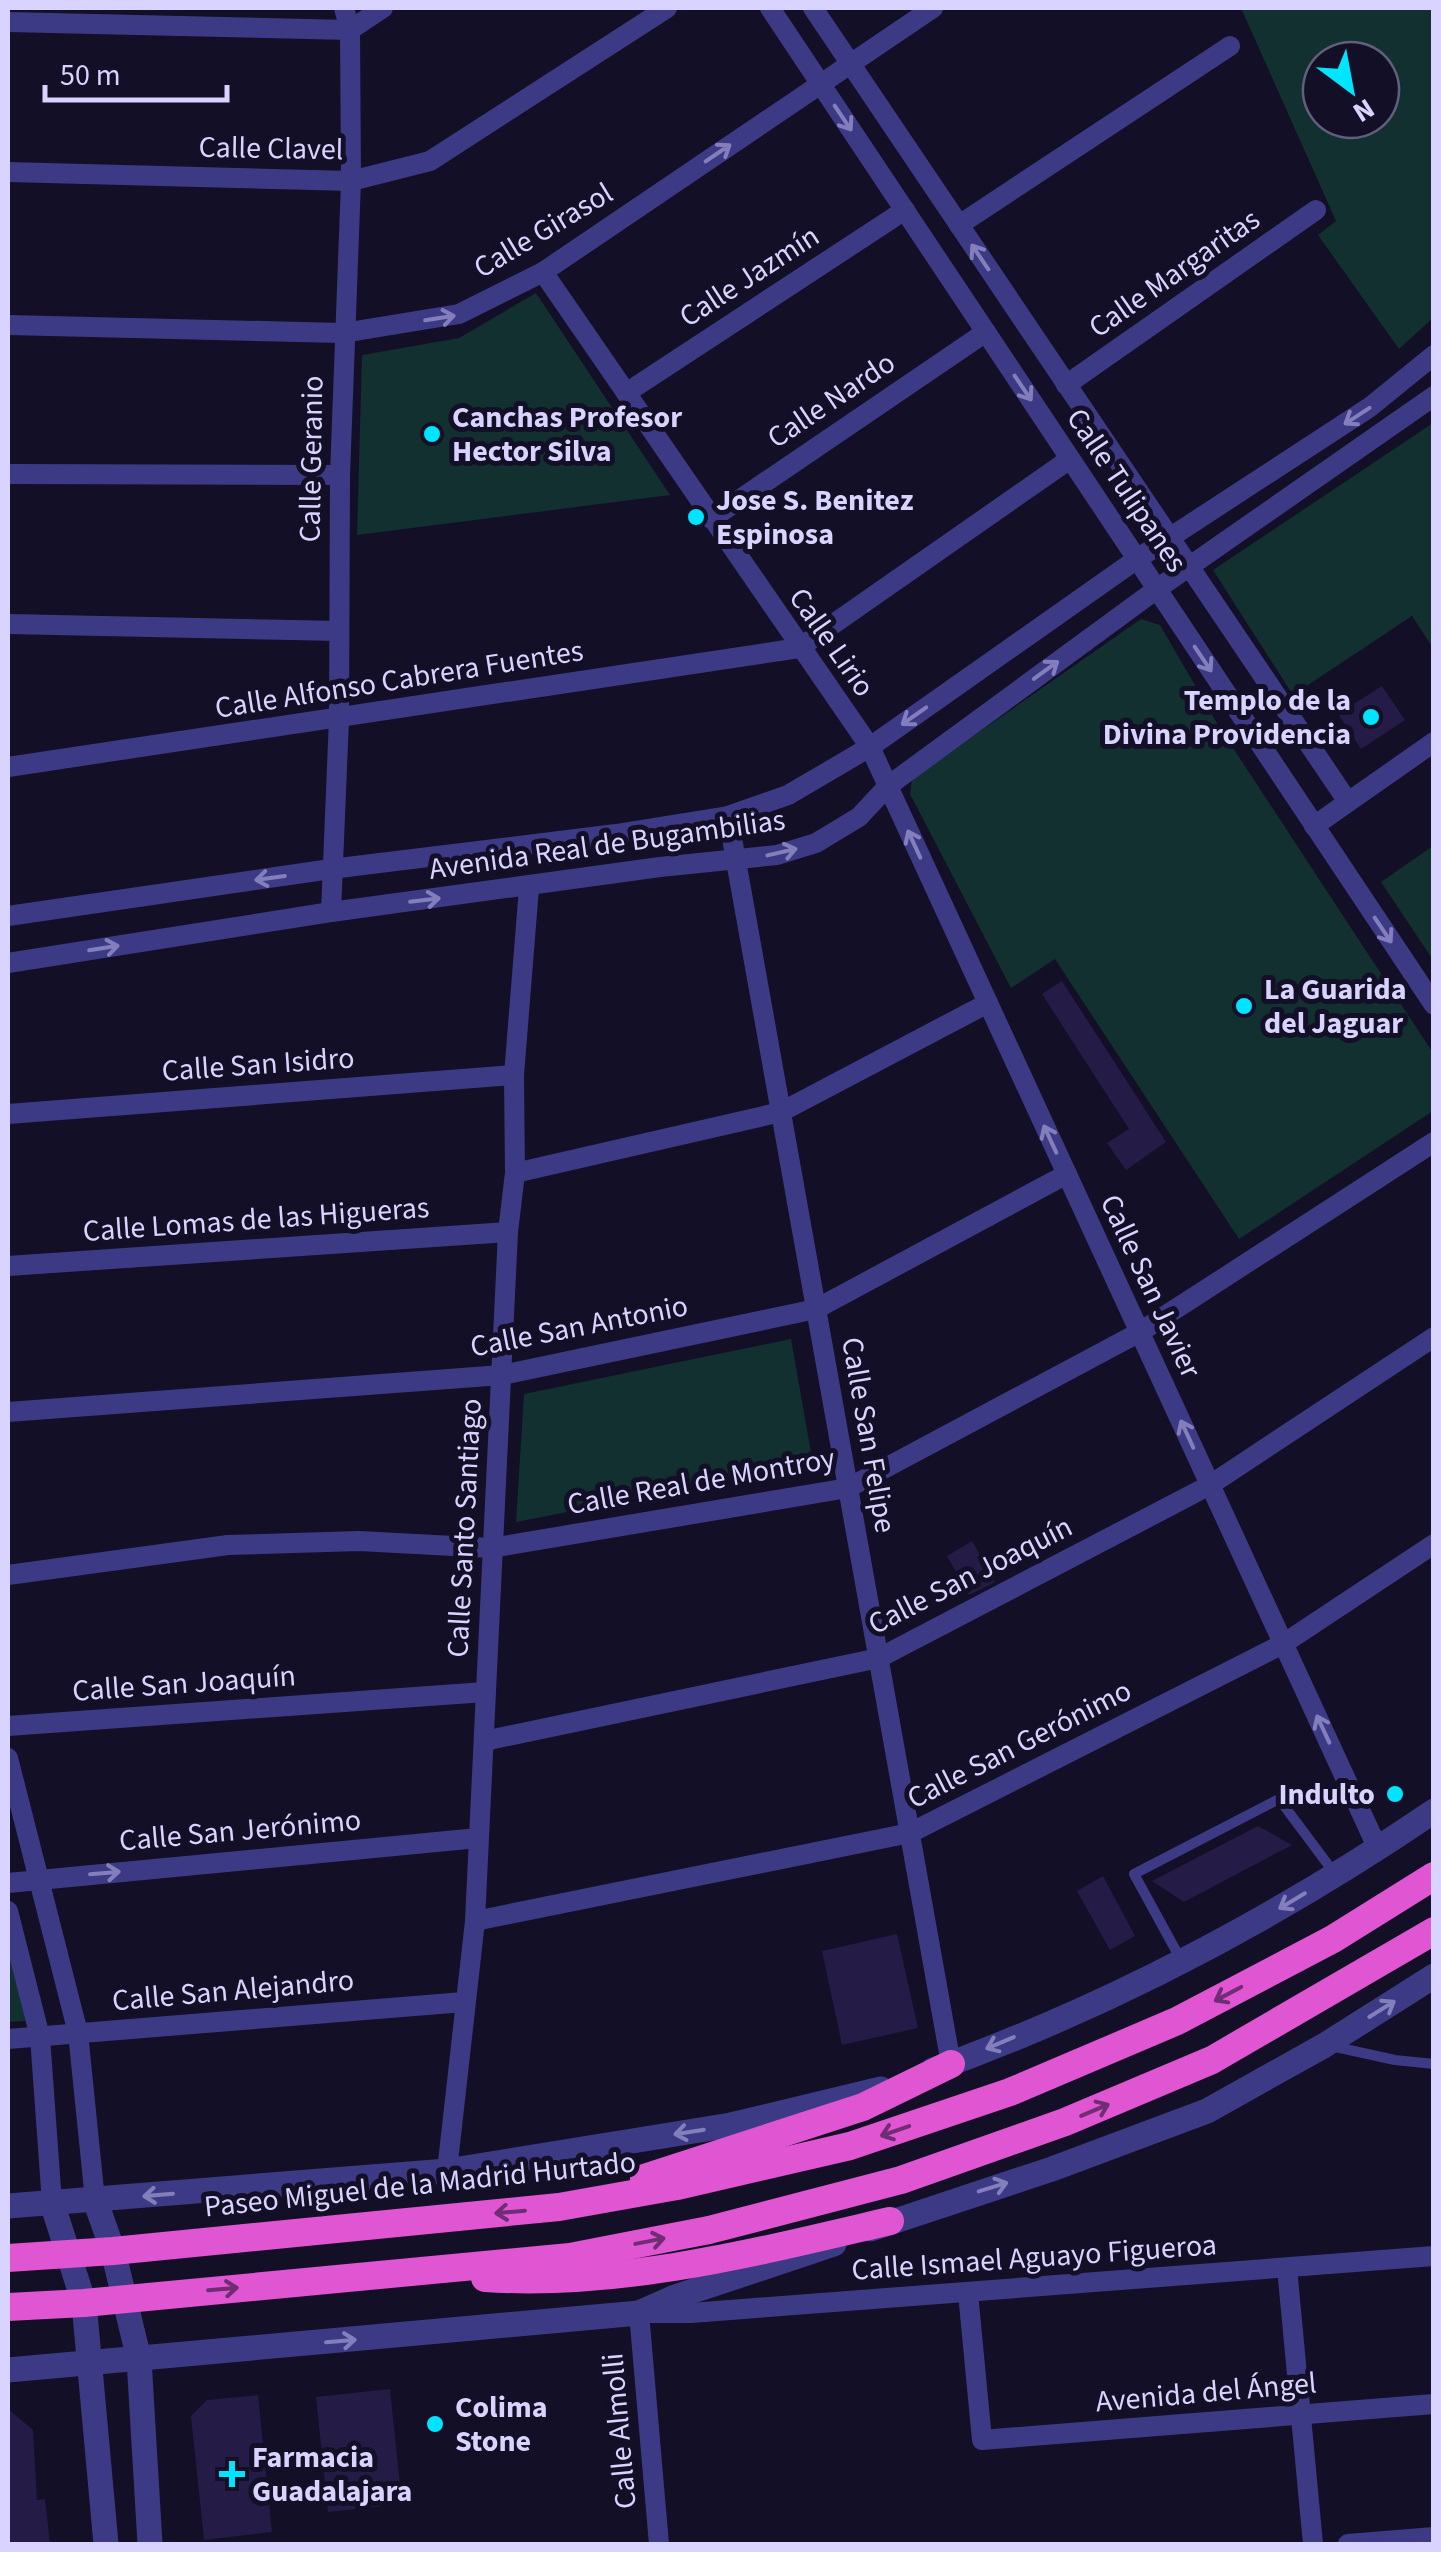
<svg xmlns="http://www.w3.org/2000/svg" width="1441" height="2552" viewBox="0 0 1441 2552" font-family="'Source Sans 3',sans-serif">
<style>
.green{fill:#12302f;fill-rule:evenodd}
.building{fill:#241b47}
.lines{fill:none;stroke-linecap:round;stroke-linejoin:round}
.service{stroke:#3d3a85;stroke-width:10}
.minor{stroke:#3d3a85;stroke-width:20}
.tertiary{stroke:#3d3a85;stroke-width:25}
.trunk{stroke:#e055d1;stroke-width:28}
.oneway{stroke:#837fbc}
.oneway2{stroke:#6f2e73}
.poi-dot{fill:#00e5ff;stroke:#130f26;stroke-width:4}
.labels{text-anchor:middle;stroke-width:10;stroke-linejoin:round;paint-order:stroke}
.street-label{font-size:30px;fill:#d9d4ff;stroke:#130f26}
.poi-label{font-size:30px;font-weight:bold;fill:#d9d4ff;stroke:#130f26;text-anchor:start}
</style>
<rect width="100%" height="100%" fill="#130f26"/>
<!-- green -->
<g class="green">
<path d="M 1241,8 L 1433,8 L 1433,318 L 1399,349 L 1318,235 L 1336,221 ZM 1321,60 L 1381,60 L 1381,120 L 1321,120 Z"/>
<path d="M 536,293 L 670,495 L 357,535 L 362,355 L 459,338 Z"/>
<path d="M 1433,423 L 1433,648 L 1412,616 L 1293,695 L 1213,570 Z"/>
<path d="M 1141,619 L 1160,625 L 1218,725 L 1433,1053 L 1433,1111 L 1239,1239 L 1055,959 L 1011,988 L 910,794 L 912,779 Z"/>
<path d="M 1433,846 L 1433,960 L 1381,882 Z"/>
<path d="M 791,1339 L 813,1464 L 516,1522 L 524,1394 Z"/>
<path d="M 8,1946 L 26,2021 L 8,2022 Z"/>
</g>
<!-- building -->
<g class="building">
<path d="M 1382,686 L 1405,720 L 1361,749 L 1338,714 Z"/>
<path d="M 1062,981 L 1166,1142 L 1126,1170 L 1107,1143 L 1129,1129 L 1042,994 Z"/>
<path d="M 972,1541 L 995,1582 L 969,1595 L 947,1556 Z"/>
<path d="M 1258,1826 L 1292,1845 L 1184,1902 L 1152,1881 Z"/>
<path d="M 1103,1876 L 1135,1936 L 1110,1950 L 1077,1891 Z"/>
<path d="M 897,1934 L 918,2028 L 842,2045 L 822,1951 Z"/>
<path d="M 390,2389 L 402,2504 L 328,2512 L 316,2397 Z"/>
<path d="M 258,2395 L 272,2532 L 204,2540 L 191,2416 L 207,2400 Z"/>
<path d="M 8,2409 L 33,2430 L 37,2500 L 45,2499 L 50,2544 L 8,2544 Z"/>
</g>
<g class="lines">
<!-- service -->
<g class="service">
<path d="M 1180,1958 L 1134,1874 L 1279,1799 L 1335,1874"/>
<path d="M 1331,2046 L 1395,2060 L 1434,2064"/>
</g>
<!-- minor -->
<g class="minor">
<path d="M 770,8 L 1434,1005"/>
<path d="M 813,8 L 1348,802"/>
<path d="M 8,22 L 350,30 L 383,8"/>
<path d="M 8,172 L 351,181 L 430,161 L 667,8"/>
<path d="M 959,225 L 1230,46"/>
<path d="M 543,272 L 870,747 L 1378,1849"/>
<path d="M 8,325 L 343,333 L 459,314 L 543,272 L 933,8"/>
<path d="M 1066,385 L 1316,210"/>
<path d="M 626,393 L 905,210"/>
<path d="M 8,474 L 340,475"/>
<path d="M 711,519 L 986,332"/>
<path d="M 8,624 L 339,631"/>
<path d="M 8,767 L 799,648 L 1070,459"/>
<path d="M 728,816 L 951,2064"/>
<path d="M 1314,826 L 1434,742"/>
<path d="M 331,912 L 339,719 L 340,475 L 351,181 L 350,30 L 344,8"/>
<path d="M 8,916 L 331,869 L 616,834 L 728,816 L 788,795 L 870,747 L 1137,559 L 1370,407 L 1434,355"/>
<path d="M 8,963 L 331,912 L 660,867 L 777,855 L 816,843 L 859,817 L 888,786 L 1157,589 L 1434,396"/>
<path d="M 8,1114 L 514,1075"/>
<path d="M 515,1173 L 781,1112 L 988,1003"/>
<path d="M 8,1266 L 508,1232"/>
<path d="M 8,1412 L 502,1375 L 816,1309 L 1067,1174"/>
<path d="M 8,1575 L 228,1545 L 359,1541 L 491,1548 L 848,1488 L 1140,1332 L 1434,1142"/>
<path d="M 8,1726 L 485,1692"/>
<path d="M 484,1741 L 879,1658 L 1210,1485 L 1434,1337"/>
<path d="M 8,1758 L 78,2033 L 95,2200"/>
<path d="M 8,1883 L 478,1838"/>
<path d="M 8,1911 L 40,2037 L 52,2203"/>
<path d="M 475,1921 L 910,1833 L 1283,1644 L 1434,1544"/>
<path d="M 8,2039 L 464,2002"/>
<path d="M 447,2171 L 475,1921 L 508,1232 L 515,1173 L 514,1075 L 529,888"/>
<path d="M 1287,2268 L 1313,2544"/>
<path d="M 968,2293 L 982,2440 L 1434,2404"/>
<path d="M 659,2544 L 639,2313 L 691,2313 L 1434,2256"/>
<path d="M 1348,2544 L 1434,2537"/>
</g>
<!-- tertiary -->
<g class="tertiary">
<path d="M 933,2070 C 1110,2006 1278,1917 1434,1811"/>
<path d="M 95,2200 L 113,2251 L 139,2359 L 150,2544"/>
<path d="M 52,2203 L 84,2303 L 106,2544"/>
<path d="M 8,2206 L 447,2171 L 731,2125 L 881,2089"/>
<path d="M 871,2229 L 1052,2169 L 1207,2111 L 1325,2045 L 1434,1976"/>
<path d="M 8,2370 L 639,2313 L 675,2297 L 834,2244"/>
</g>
<!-- trunk -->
<g class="trunk">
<path d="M 644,2178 L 863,2107 L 951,2064"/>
<path d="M 8,2258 L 113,2251 L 559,2207 L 677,2186 L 850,2146 L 1010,2092 L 1177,2021 L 1333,1939 L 1434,1876"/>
<path d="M 485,2278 C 622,2287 757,2252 890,2221"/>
<path d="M 8,2307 L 84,2303 L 570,2257 L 709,2230 L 901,2180 L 1065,2122 L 1212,2060 L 1434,1931"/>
</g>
</g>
<!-- one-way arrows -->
<defs><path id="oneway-shaft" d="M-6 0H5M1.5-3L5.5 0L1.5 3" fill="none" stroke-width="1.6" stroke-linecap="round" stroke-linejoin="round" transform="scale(2.5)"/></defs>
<g class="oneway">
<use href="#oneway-shaft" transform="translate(843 118) rotate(56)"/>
<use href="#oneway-shaft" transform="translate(718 153) rotate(-34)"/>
<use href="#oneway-shaft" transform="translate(980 257) rotate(-124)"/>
<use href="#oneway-shaft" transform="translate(440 318) rotate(-9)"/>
<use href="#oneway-shaft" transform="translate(1023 388) rotate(56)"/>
<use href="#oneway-shaft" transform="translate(1357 416) rotate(147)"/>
<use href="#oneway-shaft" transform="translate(1203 659) rotate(56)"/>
<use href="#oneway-shaft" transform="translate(1046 670) rotate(-36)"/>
<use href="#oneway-shaft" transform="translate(914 716) rotate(145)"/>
<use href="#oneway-shaft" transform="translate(914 844) rotate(-115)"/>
<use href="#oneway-shaft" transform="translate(782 852) rotate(-13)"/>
<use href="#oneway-shaft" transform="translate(270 878) rotate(172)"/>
<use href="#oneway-shaft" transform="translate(425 900) rotate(-7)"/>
<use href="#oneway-shaft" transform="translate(1383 930) rotate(56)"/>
<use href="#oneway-shaft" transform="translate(104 948) rotate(-9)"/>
<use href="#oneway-shaft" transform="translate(1050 1139) rotate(-115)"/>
<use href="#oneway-shaft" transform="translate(1187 1434) rotate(-115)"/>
<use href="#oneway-shaft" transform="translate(1323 1729) rotate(-115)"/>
<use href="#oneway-shaft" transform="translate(105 1873) rotate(-5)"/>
<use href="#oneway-shaft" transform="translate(1292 1901) rotate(149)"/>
<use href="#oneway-shaft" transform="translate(1382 2009) rotate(-32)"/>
<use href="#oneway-shaft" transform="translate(1000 2043) rotate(157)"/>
<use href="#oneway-shaft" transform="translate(689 2132) rotate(171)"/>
<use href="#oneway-shaft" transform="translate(993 2187) rotate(-17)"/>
<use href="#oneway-shaft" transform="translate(158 2195) rotate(175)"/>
<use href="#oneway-shaft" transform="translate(341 2341) rotate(-5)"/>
</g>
<g class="oneway2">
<use href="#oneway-shaft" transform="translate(1228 1994) rotate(152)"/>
<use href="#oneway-shaft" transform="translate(1095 2110) rotate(-23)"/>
<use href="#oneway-shaft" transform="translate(895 2131) rotate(161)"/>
<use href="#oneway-shaft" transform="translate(510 2212) rotate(175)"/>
<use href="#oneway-shaft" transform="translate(650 2241) rotate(-11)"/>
<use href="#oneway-shaft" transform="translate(223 2289) rotate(-5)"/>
</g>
<!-- markers -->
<g class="poi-dot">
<circle cx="432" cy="434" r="10"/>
<circle cx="696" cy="517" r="10"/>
<circle cx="1371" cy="717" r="10"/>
<circle cx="1244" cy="1006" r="10"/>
<circle cx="1395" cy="1794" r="10"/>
<circle cx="435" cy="2424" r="10"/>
<path d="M227 2459h10v10h10v10h-10v10h-10v-10h-10v-10h10z"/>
</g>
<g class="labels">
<!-- street labels -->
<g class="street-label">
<text transform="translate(271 148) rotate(1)" y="10">Calle Clavel</text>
<text transform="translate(543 230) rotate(-31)" y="10">Calle Girasol</text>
<text transform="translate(1174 273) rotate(-35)" y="10">Calle Margaritas</text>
<text transform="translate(749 276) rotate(-33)" y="10">Calle Jazmín</text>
<text transform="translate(831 400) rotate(-34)" y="10">Calle Nardo</text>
<text transform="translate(311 459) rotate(-89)" y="10">Calle Geranio</text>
<text transform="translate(1127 490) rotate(56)" y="10">Calle Tulipanes</text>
<text transform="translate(832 642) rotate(55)" y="10">Calle Lirio</text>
<text transform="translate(399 679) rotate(-9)" y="10">Calle Alfonso Cabrera Fuentes</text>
<text transform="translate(607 844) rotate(-8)" y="10">Avenida Real de Bugambilias</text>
<text transform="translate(258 1064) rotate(-4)" y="10">Calle San Isidro</text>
<text transform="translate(256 1219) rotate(-4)" y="10">Calle Lomas de las Higueras</text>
<text transform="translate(1151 1286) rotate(65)" y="10">Calle San Javier</text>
<text transform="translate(579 1326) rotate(-11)" y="10">Calle San Antonio</text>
<text transform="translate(869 1435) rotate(80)" y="10">Calle San Felipe</text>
<text transform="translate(701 1481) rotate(-10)" y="10">Calle Real de Montroy</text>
<text transform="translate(464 1528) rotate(-87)" y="10">Calle Santo Santiago</text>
<text transform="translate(970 1575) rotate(-27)" y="10">Calle San Joaquín</text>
<text transform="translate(184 1683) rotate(-4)" y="10">Calle San Joaquín</text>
<text transform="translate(1019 1744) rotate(-27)" y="10">Calle San Gerónimo</text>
<text transform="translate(240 1830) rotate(-5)" y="10">Calle San Jerónimo</text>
<text transform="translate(233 1990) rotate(-5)" y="10">Calle San Alejandro</text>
<text transform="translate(420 2184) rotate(-6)" y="10">Paseo Miguel de la Madrid Hurtado</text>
<text transform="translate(1034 2257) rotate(-4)" y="10">Calle Ismael Aguayo Figueroa</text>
<text transform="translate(1206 2392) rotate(-5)" y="10">Avenida del Ángel</text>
<text transform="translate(619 2431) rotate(-95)" y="10">Calle Almolli</text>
</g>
<!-- poi labels -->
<g class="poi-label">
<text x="452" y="427">Canchas Profesor<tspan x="452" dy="34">Hector Silva</tspan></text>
<text x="716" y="510">Jose S. Benitez<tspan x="716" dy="34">Espinosa</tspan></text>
<text x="1351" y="710" text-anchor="end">Templo de la<tspan x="1351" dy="34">Divina Providencia</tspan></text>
<text x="1264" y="999">La Guarida<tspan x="1264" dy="34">del Jaguar</tspan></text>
<text x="1375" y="1804" text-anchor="end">Indulto</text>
<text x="455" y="2417">Colima<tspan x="455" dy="34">Stone</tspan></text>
<text x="252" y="2467">Farmacia<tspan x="252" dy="34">Guadalajara</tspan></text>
</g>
</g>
<!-- border -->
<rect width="1441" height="2552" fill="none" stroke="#d9d4ff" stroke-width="20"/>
<!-- north arrow -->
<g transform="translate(1351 90) rotate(148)"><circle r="48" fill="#130f26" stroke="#625e7d" stroke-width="2.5"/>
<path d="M0-8L18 38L0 25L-18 38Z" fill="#00e5ff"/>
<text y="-15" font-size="28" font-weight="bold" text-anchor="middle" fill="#d9d4ff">N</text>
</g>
<!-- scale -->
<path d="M45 85v15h182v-15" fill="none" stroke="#d9d4ff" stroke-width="5"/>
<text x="60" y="85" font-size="30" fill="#d9d4ff" stroke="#130f26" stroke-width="8" paint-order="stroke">50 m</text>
</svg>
